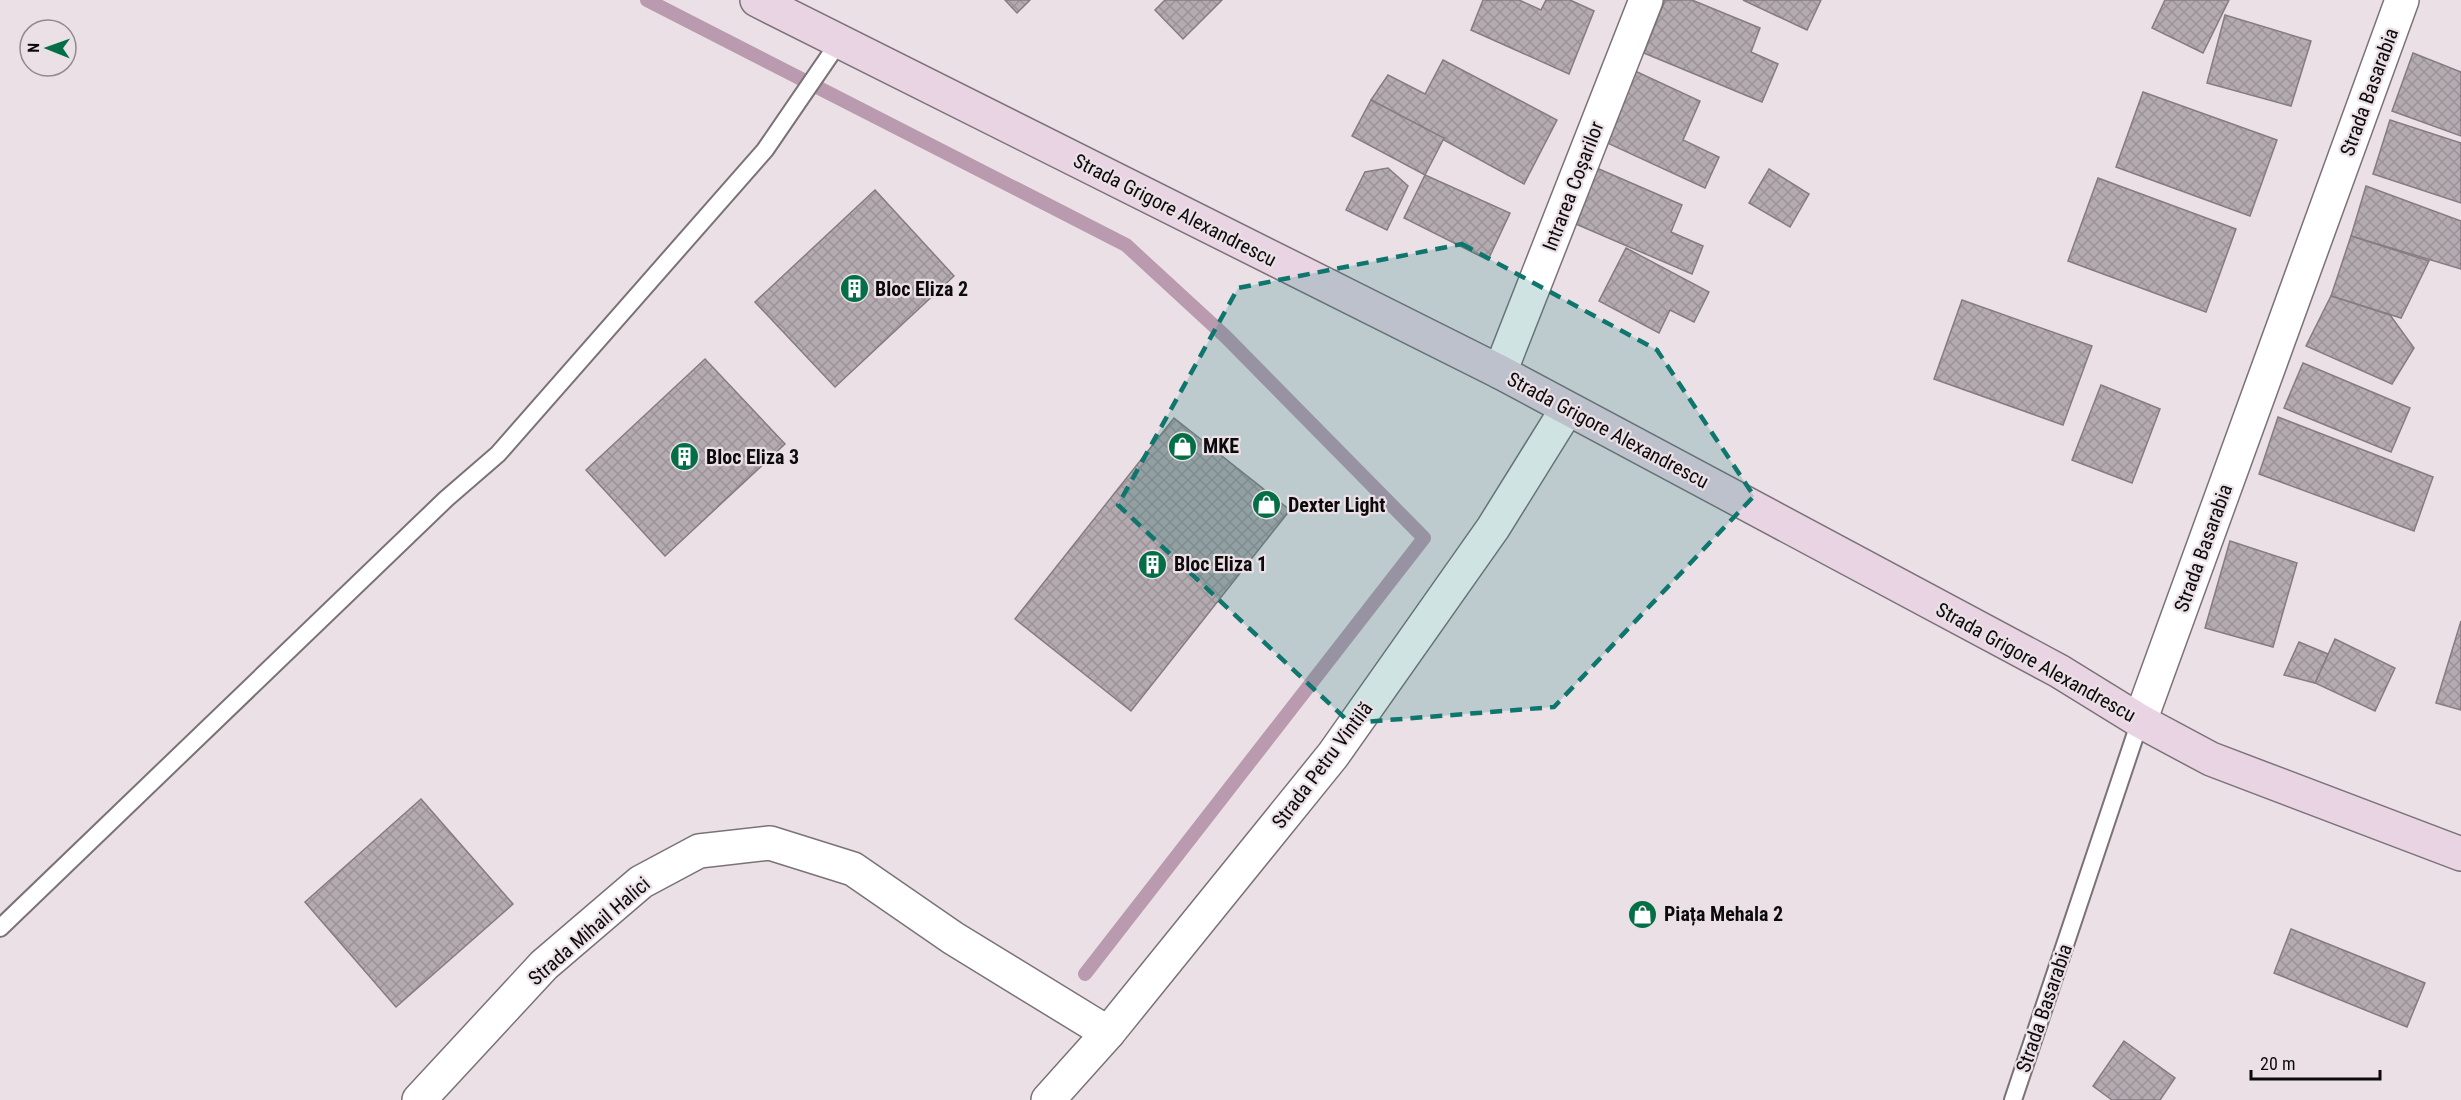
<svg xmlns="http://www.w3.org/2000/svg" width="2461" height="1100" viewBox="0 0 2461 1100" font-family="'Roboto Condensed',sans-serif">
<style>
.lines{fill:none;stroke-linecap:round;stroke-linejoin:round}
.stream{stroke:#ba9aaf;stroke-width:14}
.building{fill:url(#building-cross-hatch);stroke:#857c82;stroke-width:1.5}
.lane-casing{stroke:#7b7278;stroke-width:20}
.street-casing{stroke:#7b7278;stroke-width:36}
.secondary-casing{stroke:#7b7278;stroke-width:36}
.lane{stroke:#fff;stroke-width:16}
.street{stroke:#fff;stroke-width:33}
.secondary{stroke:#e9d4e3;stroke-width:33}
.marked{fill:#0f766e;fill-opacity:0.2;stroke:#0f766e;stroke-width:4.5;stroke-dasharray:12 8;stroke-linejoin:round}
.labels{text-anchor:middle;stroke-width:4.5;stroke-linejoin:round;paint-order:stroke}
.street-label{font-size:20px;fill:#0d0a0c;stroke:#eae0e6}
.poi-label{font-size:20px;font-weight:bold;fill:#0d0a0c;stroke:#eae0e6;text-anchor:start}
</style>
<defs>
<pattern id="building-cross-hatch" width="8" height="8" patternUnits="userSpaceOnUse" patternTransform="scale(1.5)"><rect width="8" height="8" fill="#b4abb1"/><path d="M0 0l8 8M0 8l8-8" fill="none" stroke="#9a9297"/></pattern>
</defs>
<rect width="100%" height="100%" fill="#eae0e6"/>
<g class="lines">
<!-- stream -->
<path class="stream" d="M 647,0 L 1126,245 L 1226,337 L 1424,538 L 1085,974"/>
</g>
<!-- building -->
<g class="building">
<path d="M 1005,0 L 1030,0 L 1017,13 Z"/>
<path d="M 1165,0 L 1222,0 L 1183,39 L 1155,10 Z"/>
<path d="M 1483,0 L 1519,0 L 1541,10 L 1546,0 L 1570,0 L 1594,11 L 1569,74 L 1471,30 Z"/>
<path d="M 1665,0 L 1692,0 L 1760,28 L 1751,52 L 1778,64 L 1762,102 L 1644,53 Z"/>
<path d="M 1743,0 L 1821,0 L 1807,30 Z"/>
<path d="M 2165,0 L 2229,0 L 2203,53 L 2152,28 Z"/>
<path d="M 2225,15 L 2311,41 L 2291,106 L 2207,83 Z"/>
<path d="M 2413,53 L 2461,72 L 2461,136 L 2392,111 Z"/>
<path d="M 1443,60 L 1557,120 L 1524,184 L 1371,100 L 1388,75 L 1425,94 Z"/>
<path d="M 1635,71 L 1700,101 L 1683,140 L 1719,157 L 1705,188 L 1603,141 Z"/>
<path d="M 2143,92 L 2277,140 L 2250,216 L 2116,167 Z"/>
<path d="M 1371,100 L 1444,138 L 1425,175 L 1352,136 Z"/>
<path d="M 2390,120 L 2461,143 L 2461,203 L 2373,174 Z"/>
<path d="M 1592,166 L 1682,205 L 1671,232 L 1703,246 L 1692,274 L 1569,221 Z"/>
<path d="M 1388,168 L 1408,186 L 1387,230 L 1346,210 L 1365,172 Z"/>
<path d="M 1769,169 L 1809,194 L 1790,227 L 1749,203 Z"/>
<path d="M 1425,175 L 1510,213 L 1488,260 L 1404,218 Z"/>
<path d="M 2098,178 L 2236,229 L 2206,312 L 2068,261 Z"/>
<path d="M 2366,186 L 2461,221 L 2461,269 L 2351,236 Z"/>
<path d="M 875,190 L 954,276 L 835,387 L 755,302 Z"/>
<path d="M 2351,236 L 2429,261 L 2401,318 L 2331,296 Z"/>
<path d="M 1626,248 L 1709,292 L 1694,322 L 1670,310 L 1659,333 L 1599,301 Z"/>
<path d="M 2331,296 L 2390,315 L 2414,348 L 2392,384 L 2306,346 Z"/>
<path d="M 1962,300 L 2092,346 L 2063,425 L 1934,379 Z"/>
<path d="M 705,359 L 785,444 L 665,556 L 586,470 Z"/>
<path d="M 2303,363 L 2410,408 L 2391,452 L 2284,408 Z"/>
<path d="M 2101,385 L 2160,409 L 2132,483 L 2072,460 Z"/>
<path d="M 2278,417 L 2433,477 L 2414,531 L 2259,474 Z"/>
<path d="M 1174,418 L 1290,510 L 1131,711 L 1015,619 Z"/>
<path d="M 2230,541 L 2297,563 L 2273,647 L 2205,628 Z"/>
<path d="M 2461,621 L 2461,710 L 2436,703 Z"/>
<path d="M 2335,639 L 2395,668 L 2375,711 L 2315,683 Z"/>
<path d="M 2299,642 L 2328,654 L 2315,683 L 2284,675 Z"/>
<path d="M 421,799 L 513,904 L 396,1007 L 305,902 Z"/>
<path d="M 2291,929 L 2425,983 L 2407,1027 L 2274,973 Z"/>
<path d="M 2124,1041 L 2175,1078 L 2160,1100 L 2112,1100 L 2093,1086 Z"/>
</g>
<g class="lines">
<defs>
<g id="lane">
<path d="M 0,928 L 446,499 L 498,454 L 765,150 L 839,42"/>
<path d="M 2013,1100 L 2140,721"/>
</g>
<g id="street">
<path d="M 1500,372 L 1646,0"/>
<path d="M 2140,721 L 2402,0"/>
<path d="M 419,1100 L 544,965 L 641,882 L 699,851 L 770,843 L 853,869 L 953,938 L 1108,1033"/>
<path d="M 1048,1100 L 1108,1033 L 1333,755 L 1493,528 L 1567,409"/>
</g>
<path id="secondary" d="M 757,0 L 1500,372 L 2059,671 L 2140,721 L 2211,759 L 2461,854"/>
</defs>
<!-- lane casing -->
<use href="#lane" class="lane-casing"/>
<!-- street casing -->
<use href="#street" class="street-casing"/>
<!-- secondary casing -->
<use href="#secondary" class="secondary-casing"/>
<!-- lane -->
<use href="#lane" class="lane"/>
<!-- street -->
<use href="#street" class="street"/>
<!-- secondary -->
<use href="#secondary" class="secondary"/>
</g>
<!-- marked area -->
<path class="marked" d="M 1462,244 L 1657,350 L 1754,496 L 1554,707 L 1350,723 L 1118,505 L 1238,288 Z"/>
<!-- icons -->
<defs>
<symbol id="building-disc" viewBox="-11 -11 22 22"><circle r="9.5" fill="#046f46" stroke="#eae0e6"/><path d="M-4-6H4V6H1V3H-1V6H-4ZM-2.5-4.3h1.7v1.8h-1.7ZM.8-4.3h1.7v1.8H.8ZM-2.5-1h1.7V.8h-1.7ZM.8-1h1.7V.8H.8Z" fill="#fff"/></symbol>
<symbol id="shop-disc" viewBox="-11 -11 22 22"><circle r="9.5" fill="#046f46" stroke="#eae0e6"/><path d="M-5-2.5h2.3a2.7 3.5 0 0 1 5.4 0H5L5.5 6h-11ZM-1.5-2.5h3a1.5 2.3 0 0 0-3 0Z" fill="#fff"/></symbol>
</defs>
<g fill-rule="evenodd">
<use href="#building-disc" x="838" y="272" width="33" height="33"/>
<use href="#shop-disc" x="1166" y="430" width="33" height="33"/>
<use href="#building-disc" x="668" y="440" width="33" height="33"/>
<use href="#shop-disc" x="1250" y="488" width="33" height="33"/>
<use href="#building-disc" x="1136" y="548" width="33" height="33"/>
<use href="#shop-disc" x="1626" y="898" width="33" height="33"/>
</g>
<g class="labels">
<!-- street labels -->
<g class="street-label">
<text transform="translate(2369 92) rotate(-70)" y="7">Strada Basarabia</text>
<text transform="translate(1573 186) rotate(-69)" y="7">Intrarea Coșarilor</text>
<text transform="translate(1175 210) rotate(27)" y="7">Strada Grigore Alexandrescu</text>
<text transform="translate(1608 430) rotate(28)" y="7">Strada Grigore Alexandrescu</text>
<text transform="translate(2203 548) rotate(-70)" y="7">Strada Basarabia</text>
<text transform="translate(2036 662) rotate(29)" y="7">Strada Grigore Alexandrescu</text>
<text transform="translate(1322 765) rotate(-53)" y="7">Strada Petru Vintilă</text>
<text transform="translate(589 931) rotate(-41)" y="7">Strada Mihail Halici</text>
<text transform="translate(2044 1008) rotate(-71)" y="7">Strada Basarabia</text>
</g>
<!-- poi labels -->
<g class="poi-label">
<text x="875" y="296">Bloc Eliza 2</text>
<text x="1203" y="453">MKE</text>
<text x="706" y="464">Bloc Eliza 3</text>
<text x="1288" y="512">Dexter Light</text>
<text x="1174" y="571">Bloc Eliza 1</text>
<text x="1664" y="921">Piața Mehala 2</text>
</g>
</g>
<!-- north arrow -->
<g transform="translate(48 48) rotate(271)"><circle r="28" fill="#eae0e6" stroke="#928a8f" stroke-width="1.5"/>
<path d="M0-4.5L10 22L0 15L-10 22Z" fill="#046f46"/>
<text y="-9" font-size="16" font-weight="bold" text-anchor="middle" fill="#0d0a0c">N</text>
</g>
<!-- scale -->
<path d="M2251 1070v9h129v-9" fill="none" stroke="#0d0a0c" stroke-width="3"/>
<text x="2260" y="1070" font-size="18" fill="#0d0a0c" stroke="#eae0e6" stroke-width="4.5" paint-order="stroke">20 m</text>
</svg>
